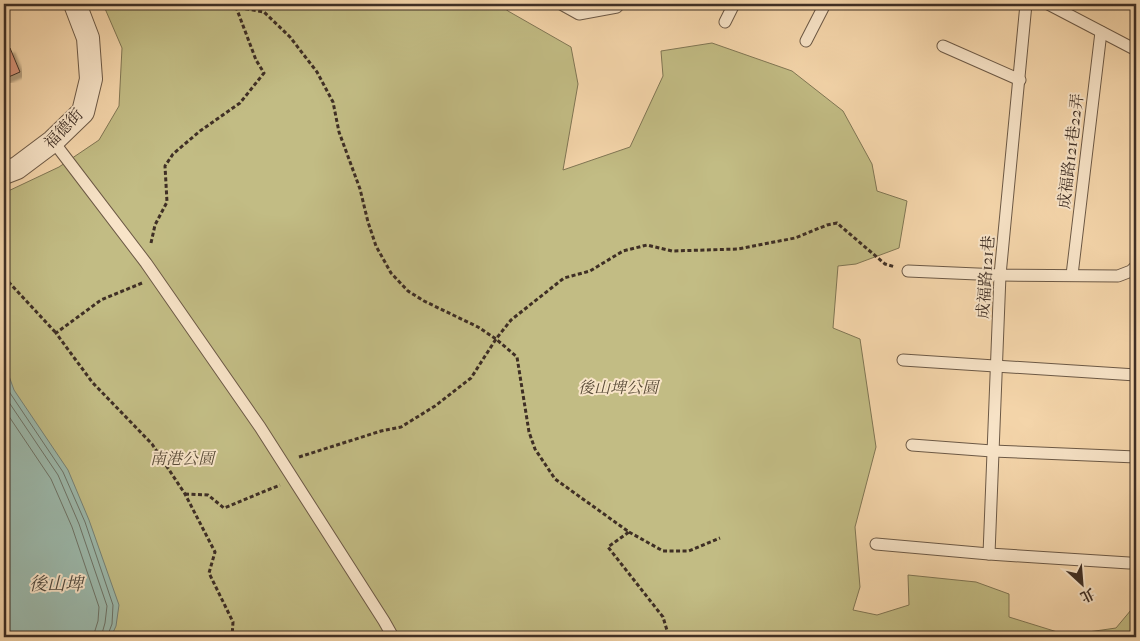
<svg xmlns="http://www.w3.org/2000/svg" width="1140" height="641" viewBox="0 0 1140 641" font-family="'IM FELL French Canon','Noto Serif TC',serif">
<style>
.green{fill:#c2bc84;stroke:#807654}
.water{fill:#9cb9ac;stroke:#778276}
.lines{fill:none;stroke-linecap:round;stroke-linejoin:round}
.shore{stroke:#6e7468;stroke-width:1}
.building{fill:#d79378;stroke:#3f2f25;filter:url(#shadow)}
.service-casing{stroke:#6c5946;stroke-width:13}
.minor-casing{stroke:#6c5946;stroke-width:24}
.path{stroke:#3f2f25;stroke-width:3;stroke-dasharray:4 2.5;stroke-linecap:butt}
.service{stroke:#f8e4c8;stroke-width:11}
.minor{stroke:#f8e4c8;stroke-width:22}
.labels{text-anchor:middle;stroke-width:4;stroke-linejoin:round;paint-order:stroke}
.street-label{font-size:16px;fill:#3f2f25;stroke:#f8e4c8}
.park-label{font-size:16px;font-style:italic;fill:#594b38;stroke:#f8e4c8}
.water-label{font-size:18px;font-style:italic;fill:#524b40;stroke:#f8e4c8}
</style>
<defs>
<filter id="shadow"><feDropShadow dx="4.5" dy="4.5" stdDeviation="1" flood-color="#0004"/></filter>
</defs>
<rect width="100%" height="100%" fill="#f5d6ab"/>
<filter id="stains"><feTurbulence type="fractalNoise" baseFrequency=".004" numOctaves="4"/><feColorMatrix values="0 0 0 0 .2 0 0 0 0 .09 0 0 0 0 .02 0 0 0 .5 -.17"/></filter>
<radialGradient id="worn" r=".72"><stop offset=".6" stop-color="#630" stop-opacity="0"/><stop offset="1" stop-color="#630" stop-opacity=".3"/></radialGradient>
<!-- green -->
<path class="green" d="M 103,4 L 499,4 L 508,11 L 571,47 L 578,84 L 563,170 L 630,147 L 663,76 L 661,51 L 712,43 L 792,71 L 843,111 L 872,164 L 877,191 L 907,201 L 899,248 L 856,264 L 838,266 L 833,328 L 860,339 L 876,447 L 855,527 L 860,587 L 853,610 L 877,615 L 909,605 L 908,575 L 976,582 L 1009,594 L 1009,617 L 1067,635 L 1116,628 L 1136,604 L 1136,637 L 4,637 L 4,193 L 59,167 L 99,140 L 119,106 L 122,48 Z"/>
<!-- water -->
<path class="water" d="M 4,362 L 14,390 L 68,470 L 89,520 L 119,605 L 116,626 L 111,637 L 4,637 Z"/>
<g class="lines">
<!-- shore -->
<g class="shore">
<path d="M 4,376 L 10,393 L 63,472 L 85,522 L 113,605 L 112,624 L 107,637"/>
<path d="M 4,395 L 58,475 L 79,524 L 107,606 L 105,623 L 101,637"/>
<path d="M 4,409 L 51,479 L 72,527 L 99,607 L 98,621 L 93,637"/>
</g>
</g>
<!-- building -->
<path class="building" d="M 10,48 L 20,72 L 4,79 L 4,51 Z"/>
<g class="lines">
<defs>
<g id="service">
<path d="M 561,4 L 579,14 L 617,7 L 619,4"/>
<path d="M 1048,4 L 1136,50"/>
<path d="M 725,22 L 734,4"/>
<path d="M 806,41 L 825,4"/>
<path d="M 943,46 L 1020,80"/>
<path d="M 53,141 L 146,263 L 260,427 L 384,621 L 393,637"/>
<path d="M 908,271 L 1000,275 L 1118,276 L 1131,271 L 1136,266"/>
<path d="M 1072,275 L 1101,32"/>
<path d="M 903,360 L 1136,375"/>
<path d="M 912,445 L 992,451 L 1136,457"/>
<path d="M 876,544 L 989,554 L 1129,563"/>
<path d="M 989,554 L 1000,275 L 1026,4"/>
</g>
<path id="minor" d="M 4,173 L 17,168 L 53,141 L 83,112 L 91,79 L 88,38 L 75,4"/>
</defs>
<!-- service casing -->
<use href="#service" class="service-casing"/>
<!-- minor casing -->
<use href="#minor" class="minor-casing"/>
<!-- path -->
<g class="path">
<path d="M 151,243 L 155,225 L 167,202 L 165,166 L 173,154 L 200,131 L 240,103 L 264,73 L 256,60 L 236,7 L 264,12 L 290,37 L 317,72 L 333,102 L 339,132 L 360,189 L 368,222 L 376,246 L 391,273 L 408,291 L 424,301 L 478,327 L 496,339 L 517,357 L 529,432 L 535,449 L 555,479 L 629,532 L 608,547 L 663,617 L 669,637"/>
<path d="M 4,277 L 56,333"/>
<path d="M 142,283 L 101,300 L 56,333 L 92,382 L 152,444 L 185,494 L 215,552 L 209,573 L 233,622 L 232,637"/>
<path d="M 299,457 L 381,431 L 401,427 L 435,406 L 471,378 L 496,339 L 511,320 L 564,278 L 590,271 L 623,251 L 647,245 L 672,251 L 738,249 L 795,238 L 827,225 L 837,223 L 885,264 L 895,267"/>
<path d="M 185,494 L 208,495 L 224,508 L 280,485"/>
<path d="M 629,532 L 663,551 L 689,551 L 720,538"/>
</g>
<!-- service -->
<use href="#service" class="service"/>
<!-- minor -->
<use href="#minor" class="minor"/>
</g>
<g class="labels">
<!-- street labels -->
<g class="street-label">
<text transform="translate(63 128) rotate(-46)" y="6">福德街</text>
<text transform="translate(1070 151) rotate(-83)" y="6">成福路121巷22弄</text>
<text transform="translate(985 277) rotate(-86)" y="6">成福路121巷</text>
</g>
<!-- park labels -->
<g class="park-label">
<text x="618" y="393">後山埤公園</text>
<text x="182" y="464">南港公園</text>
</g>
<!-- water labels -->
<g class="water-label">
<text x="56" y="590">後山埤</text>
</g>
</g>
<!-- margin -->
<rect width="1140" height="641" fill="none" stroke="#f5d6ab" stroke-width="20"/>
<rect x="5" y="5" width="1130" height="631" fill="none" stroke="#3f2f25" stroke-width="2.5"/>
<rect x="10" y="10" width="1120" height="621" fill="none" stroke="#3f2f25"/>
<!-- north arrow -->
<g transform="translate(1082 584) rotate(154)" stroke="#f8e4c8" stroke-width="4" paint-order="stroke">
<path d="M0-4L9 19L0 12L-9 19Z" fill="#3f2f25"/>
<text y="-8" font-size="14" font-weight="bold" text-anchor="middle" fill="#3f2f25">北</text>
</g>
<rect width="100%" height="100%" filter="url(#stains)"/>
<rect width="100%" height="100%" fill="url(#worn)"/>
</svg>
